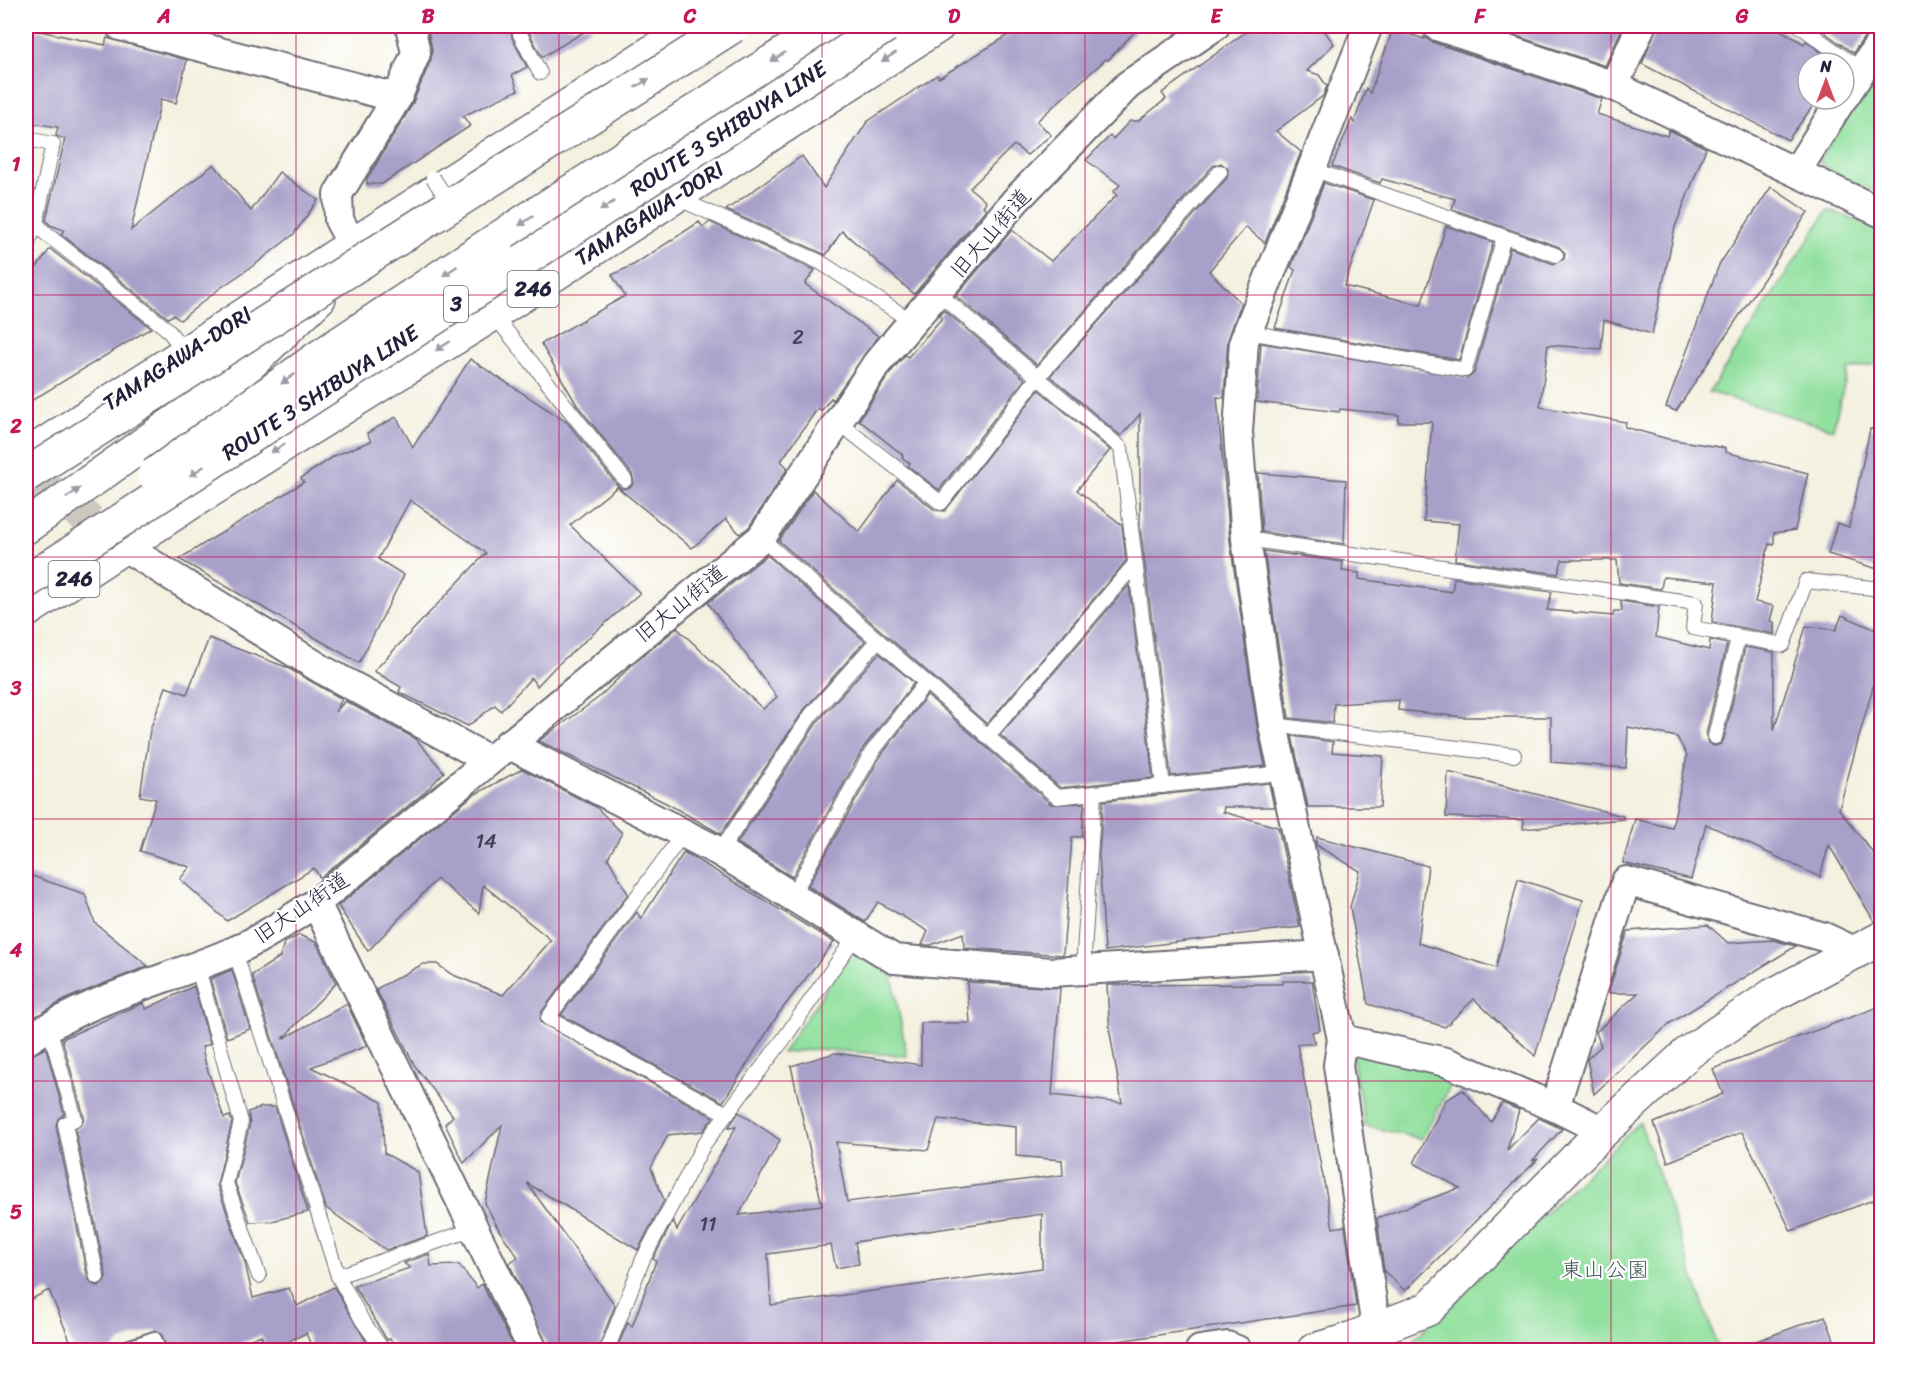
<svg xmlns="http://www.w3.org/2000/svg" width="1907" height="1376" viewBox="0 0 1907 1376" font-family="Sriracha,'Klee One',sans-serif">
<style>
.green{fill:#91e09e;stroke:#5a816c;stroke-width:1.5}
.building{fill:#a8a0c9;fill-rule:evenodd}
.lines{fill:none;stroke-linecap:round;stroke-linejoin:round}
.tertiary-tunnel{stroke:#cac8bf;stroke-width:33;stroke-dasharray:33 16;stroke-linecap:butt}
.service-casing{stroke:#6c6a75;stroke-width:16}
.minor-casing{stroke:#6c6a75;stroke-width:32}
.tertiary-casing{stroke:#6c6a75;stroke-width:36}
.trunk-casing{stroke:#6c6a75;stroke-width:36}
.motorway-casing{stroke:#6c6a75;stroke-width:36}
.service{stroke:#fff;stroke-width:14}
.minor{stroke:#fff;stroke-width:28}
.tertiary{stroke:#fff;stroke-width:33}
.trunk{stroke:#fff;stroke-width:33}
.motorway{stroke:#fff;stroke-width:33}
.service-bridge-casing{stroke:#6c6a75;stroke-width:16;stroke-linecap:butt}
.motorway-bridge-casing{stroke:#6c6a75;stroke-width:36;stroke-linecap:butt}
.service-bridge{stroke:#fff;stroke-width:14}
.motorway-bridge{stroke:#fff;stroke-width:33}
.oneway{fill:#9c9ca7}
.grid{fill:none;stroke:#c2185b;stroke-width:1.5;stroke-opacity:0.55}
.labels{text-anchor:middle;stroke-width:4.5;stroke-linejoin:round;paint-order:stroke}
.number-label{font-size:20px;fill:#44425e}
.shield{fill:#fff;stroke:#646476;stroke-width:1.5}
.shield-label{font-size:21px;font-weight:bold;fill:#22223b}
.street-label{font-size:22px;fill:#22223b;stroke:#fff}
.park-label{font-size:22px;fill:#435b59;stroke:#fff}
.neatline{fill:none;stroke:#c2185b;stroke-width:2}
.grid-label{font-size:20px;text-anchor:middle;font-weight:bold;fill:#c2185b}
</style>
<rect width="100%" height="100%" fill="#fff"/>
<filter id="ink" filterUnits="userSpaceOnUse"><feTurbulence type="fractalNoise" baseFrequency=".0167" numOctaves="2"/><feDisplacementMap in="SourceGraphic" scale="12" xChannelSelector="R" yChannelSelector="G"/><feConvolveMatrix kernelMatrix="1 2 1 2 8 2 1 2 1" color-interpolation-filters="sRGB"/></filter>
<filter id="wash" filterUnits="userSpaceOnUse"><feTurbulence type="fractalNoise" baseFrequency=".008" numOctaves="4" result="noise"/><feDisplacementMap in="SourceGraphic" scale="24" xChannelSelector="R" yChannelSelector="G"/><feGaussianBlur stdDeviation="1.35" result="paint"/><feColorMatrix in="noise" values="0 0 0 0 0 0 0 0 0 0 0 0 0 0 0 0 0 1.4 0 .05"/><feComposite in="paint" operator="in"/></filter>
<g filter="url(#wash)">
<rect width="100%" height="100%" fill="#f4f1e0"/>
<!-- green -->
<g class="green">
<path d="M 1881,56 L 1881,192 L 1845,182 L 1819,161 Z"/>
<path d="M 1828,210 L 1882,229 L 1881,363 L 1848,370 L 1833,429 L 1709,392 Z"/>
<path d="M 855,947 L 890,964 L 907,1056 L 816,1049 L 782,1053 Z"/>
<path d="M 1351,1050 L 1449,1071 L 1449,1089 L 1422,1139 L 1365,1126 Z"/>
<path d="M 1640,1122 L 1719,1350 L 1406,1350 L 1405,1348 Z"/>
</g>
<g id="blocks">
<!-- building -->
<g class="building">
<path d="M 427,26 L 511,26 L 512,38 L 527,67 L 512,75 L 518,90 L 463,116 L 470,126 L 382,184 L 367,184 L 367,179 L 412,105 L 431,59 L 432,49 Z"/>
<path d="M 529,26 L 594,26 L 542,57 L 529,32 Z"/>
<path d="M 1023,26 L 1140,26 L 1108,60 L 1106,59 L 1037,121 L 1051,135 L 1027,155 L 1014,145 L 970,188 L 986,202 L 983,206 L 986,209 L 914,294 L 842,231 L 826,255 L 726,210 L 802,156 L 824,188 L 867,122 L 937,75 L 939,78 Z"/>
<path d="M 1254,26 L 1321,26 L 1334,44 L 1307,71 L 1319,75 L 1327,86 L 1323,96 L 1276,131 L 1301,152 L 1265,243 L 1246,227 L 1209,271 L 1241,303 L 1228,340 L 1224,398 L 1217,397 L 1230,541 L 1257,727 L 1265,766 L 1171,776 L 1140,526 L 1140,414 L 1121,436 L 1050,376 L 1227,178 L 1228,169 L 1221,163 L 1213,166 L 1037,365 L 956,296 L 1012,230 L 1051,261 L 1117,195 L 1113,192 L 1120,185 L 1086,160 L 1110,136 L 1113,139 L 1130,121 L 1138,121 L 1166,99 L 1162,93 Z"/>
<path d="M 1487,26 L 1623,26 L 1605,66 Z"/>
<path d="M 1657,26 L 1774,26 L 1804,44 L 1806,41 L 1836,63 L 1808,63 L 1808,99 L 1818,99 L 1788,140 L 1642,64 Z"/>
<path d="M 1816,26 L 1872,26 L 1853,53 Z"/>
<path d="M 26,28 L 105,45 L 107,38 L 187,60 L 176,103 L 161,99 L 131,230 L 214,164 L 251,211 L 279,172 L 318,200 L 294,234 L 257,263 L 219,289 L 180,320 L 173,315 L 168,318 L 61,234 L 64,230 L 50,225 L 46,220 L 65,139 L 56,136 L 58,127 L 26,122 Z"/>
<path d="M 1393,29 L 1424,39 L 1424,37 L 1432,42 L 1602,99 L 1597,114 L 1667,136 L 1669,130 L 1706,148 L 1675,227 L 1652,334 L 1604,320 L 1601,349 L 1548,345 L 1540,407 L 1626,422 L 1625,427 L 1668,439 L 1725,448 L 1725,452 L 1808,473 L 1795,530 L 1774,533 L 1774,545 L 1769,544 L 1755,602 L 1774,606 L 1770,621 L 1774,622 L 1774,634 L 1712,622 L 1717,582 L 1663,577 L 1661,589 L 1619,583 L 1617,560 L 1562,560 L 1558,574 L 1455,560 L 1459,524 L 1424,521 L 1432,422 L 1398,422 L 1399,415 L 1340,409 L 1339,412 L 1257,402 L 1261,343 L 1468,378 L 1474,373 L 1510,248 L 1554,264 L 1564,259 L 1565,253 L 1559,247 L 1452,209 L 1455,199 L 1382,179 L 1380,183 L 1332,166 L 1352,119 L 1354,123 L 1366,88 L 1370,93 Z"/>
<path d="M 1324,183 L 1374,200 L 1344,286 L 1421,305 L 1446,226 L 1493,242 L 1459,360 L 1275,328 L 1295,270 L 1291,267 Z"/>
<path d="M 1771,187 L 1808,212 L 1676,411 L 1666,407 L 1719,265 Z"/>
<path d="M 699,222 L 703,227 L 710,222 L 815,270 L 805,284 L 878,336 L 833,400 L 831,398 L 821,411 L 818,408 L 781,461 L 788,468 L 749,527 L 740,534 L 726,519 L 692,548 L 617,487 L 570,525 L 640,593 L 555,667 L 537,686 L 531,678 L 501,711 L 495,705 L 468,726 L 399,692 L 401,687 L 374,671 L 486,553 L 410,500 L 378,559 L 404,575 L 359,663 L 179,559 L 304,482 L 301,478 L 336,455 L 371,441 L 367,433 L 396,417 L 413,447 L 470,359 L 567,422 L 618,486 L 622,489 L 630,487 L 634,483 L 632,474 L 577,405 L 541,344 L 625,296 L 612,275 L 635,264 Z"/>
<path d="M 50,249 L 151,328 L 26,404 L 26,282 Z"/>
<path d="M 944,310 L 1025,379 L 939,490 L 908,466 L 910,463 L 902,458 L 903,455 L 859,420 L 890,373 L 905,355 L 908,357 L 942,318 L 939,315 Z"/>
<path d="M 1039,390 L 1110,450 L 1077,490 L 1122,525 L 1126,561 L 987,724 L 779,541 L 813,490 L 859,532 L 897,480 L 935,510 L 945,511 Z"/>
<path d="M 1870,429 L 1881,430 L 1881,570 L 1828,554 L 1837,523 L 1849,527 Z"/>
<path d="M 1258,473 L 1346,480 L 1344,544 L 1262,532 Z"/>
<path d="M 1264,551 L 1343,562 L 1342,571 L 1359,573 L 1359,579 L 1452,592 L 1454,578 L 1552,592 L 1547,610 L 1613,616 L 1614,611 L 1622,611 L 1621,601 L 1659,607 L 1656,637 L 1709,650 L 1710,640 L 1727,644 L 1706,735 L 1708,743 L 1714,746 L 1721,744 L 1724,739 L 1745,647 L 1774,652 L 1774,730 L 1806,626 L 1836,630 L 1842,615 L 1881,632 L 1881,658 L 1839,809 L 1881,863 L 1881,919 L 1874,921 L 1829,845 L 1820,877 L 1706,824 L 1691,879 L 1623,863 L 1635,819 L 1672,828 L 1687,756 L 1677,737 L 1628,727 L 1626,768 L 1551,762 L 1551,717 L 1463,717 L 1398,710 L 1399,700 L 1334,704 L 1333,723 L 1289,718 Z"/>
<path d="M 767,555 L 865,641 L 804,710 L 721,834 L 666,803 L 539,741 L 598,698 L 634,663 L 677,628 L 763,709 L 777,697 L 708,603 Z"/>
<path d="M 1129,585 L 1153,778 L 1060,788 L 1000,735 Z"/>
<path d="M 209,638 L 286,667 L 342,699 L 335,712 L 345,701 L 416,739 L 444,772 L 425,792 L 320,878 L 314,868 L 227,921 L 180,879 L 190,867 L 140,851 L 156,799 L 140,796 L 150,730 L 166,687 L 187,694 Z"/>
<path d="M 879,653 L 914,683 L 864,747 L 792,877 L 737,843 L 818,721 Z"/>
<path d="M 927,695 L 1051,804 L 1084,803 L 1082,837 L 1072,837 L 1063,955 L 964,948 L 963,933 L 931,945 L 922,945 L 928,931 L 878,902 L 865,922 L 808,886 L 880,757 Z"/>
<path d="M 1292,736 L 1333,742 L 1332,752 L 1383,756 L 1380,807 L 1308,807 Z"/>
<path d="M 522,769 L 596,807 L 622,833 L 608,858 L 628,894 L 541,1013 L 540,1022 L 713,1117 L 703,1131 L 668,1135 L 651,1168 L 664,1200 L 638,1250 L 527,1183 L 615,1305 L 598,1350 L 549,1350 L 509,1263 L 518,1257 L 499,1230 L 485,1203 L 502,1125 L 464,1163 L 445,1124 L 453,1116 L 415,1066 L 376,989 L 423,964 L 437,964 L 451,974 L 503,995 L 551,940 L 483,885 L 479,913 L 437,879 L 368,951 L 338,906 L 472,796 Z"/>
<path d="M 1448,772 L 1623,816 L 1623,819 L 1523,829 L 1524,820 L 1446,817 Z"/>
<path d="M 1269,783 L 1274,807 L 1224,807 L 1223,812 L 1278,827 L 1300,927 L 1105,951 L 1099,854 L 1103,801 Z"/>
<path d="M 1317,837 L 1428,866 L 1418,943 L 1496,968 L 1518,879 L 1583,900 L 1535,1056 L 1474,999 L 1445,1027 L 1368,1004 L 1350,907 L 1360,871 L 1316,845 Z"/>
<path d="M 684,852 L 834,942 L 779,1013 L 723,1102 L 561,1015 L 637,912 L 641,919 Z"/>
<path d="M 26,874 L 85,894 L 95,923 L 148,966 L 68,998 L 26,1022 Z"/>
<path d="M 1708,925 L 1728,943 L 1773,940 L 1796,946 L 1670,1023 L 1594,1094 L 1587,1059 L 1601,1046 L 1596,1032 L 1638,993 L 1608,993 L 1628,931 Z"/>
<path d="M 299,935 L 316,942 L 336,983 L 282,1039 L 347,1004 L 367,1046 L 311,1067 L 382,1102 L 384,1153 L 418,1172 L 427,1236 L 386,1250 L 326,1208 L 252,975 L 280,957 L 284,943 Z"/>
<path d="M 232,970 L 250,1029 L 227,1038 L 210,979 Z"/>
<path d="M 1283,981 L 1312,981 L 1320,1030 L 1312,1032 L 1315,1044 L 1297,1044 L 1333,1228 L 1345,1226 L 1356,1306 L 1057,1350 L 616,1350 L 628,1322 L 632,1327 L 656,1261 L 653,1259 L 673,1221 L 677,1230 L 736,1127 L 728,1128 L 739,1112 L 780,1140 L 739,1215 L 822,1205 L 791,1066 L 835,1053 L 921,1065 L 921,1023 L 970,1023 L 967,982 L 1060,988 L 1052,1095 L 1122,1103 L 1110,1033 L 1107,985 L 1283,984 ZM 938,1119 L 1016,1127 L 1016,1156 L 1062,1160 L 1063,1175 L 847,1202 L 836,1142 L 928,1150 ZM 1042,1214 L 1042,1268 L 771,1305 L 768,1254 L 831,1245 L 836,1268 L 859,1264 L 855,1242 Z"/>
<path d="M 194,986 L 210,1044 L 202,1047 L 205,1062 L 224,1118 L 230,1116 L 232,1122 L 217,1185 L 245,1263 L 253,1298 L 289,1288 L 297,1306 L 334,1287 L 370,1348 L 365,1350 L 313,1350 L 306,1333 L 270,1350 L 267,1350 L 261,1335 L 224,1350 L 167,1350 L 162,1335 L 155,1330 L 119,1342 L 113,1350 L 74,1350 L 49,1290 L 26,1302 L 26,1057 L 46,1048 L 64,1114 L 58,1119 L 56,1126 L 88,1279 L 94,1285 L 99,1286 L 105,1280 L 106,1275 L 75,1129 L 82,1124 L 84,1117 L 62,1039 L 143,1003 L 146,1009 Z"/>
<path d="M 1881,1006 L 1881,1197 L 1791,1231 L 1742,1132 L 1668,1162 L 1654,1123 L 1723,1094 L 1713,1069 Z"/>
<path d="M 1463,1090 L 1491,1122 L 1502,1103 L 1519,1110 L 1507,1150 L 1539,1118 L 1562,1129 L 1532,1161 L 1538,1159 L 1405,1291 L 1384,1271 L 1377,1218 L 1460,1188 L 1414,1163 L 1446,1100 Z"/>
<path d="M 262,1107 L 275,1107 L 308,1212 L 272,1221 L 250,1222 L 235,1183 L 250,1124 L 248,1112 Z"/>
<path d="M 429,1254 L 431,1266 L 459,1265 L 477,1288 L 482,1284 L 515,1350 L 397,1350 L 390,1339 L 387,1340 L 354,1286 L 410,1268 L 404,1263 Z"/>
<path d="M 1825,1316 L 1838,1350 L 1741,1350 L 1740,1347 Z"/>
</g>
</g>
</g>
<g filter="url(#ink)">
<use href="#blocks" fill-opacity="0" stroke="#6c6a75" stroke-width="1.5"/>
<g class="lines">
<!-- tertiary-tunnel -->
<path class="tertiary-tunnel" d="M 26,472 L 123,546"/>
<defs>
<g id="service">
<path d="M 520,26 L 520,34 L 540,73"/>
<path d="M 1800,26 L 1861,70"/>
<path d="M 26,139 L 53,144 L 36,223 L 26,249"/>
<path d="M 1312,169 L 1556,255"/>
<path d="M 677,198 L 820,262 L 913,322"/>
<path d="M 36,223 L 45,233 L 167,329 L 185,352"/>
<path d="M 938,293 L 1121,448 L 1163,786"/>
<path d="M 493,314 L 625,480"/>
<path d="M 1248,332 L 1465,370 L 1504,237"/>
<path d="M 838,422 L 941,503 L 1038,377 L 1220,172"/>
<path d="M 761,538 L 1057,797 L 1282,773"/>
<path d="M 1246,539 L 1696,603 L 1693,628 L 1783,645 L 1806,581 L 1882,589"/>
<path d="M 1273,725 L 1514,755"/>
<path d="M 988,736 L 1135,564"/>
<path d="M 1715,737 L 1738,637"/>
<path d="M 683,834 L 548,1018 L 727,1114"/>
<path d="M 720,852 L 811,715 L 878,640"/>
<path d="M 792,896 L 872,752 L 926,682"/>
<path d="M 235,951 L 338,1276 L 362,1320 L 383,1350"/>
<path d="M 197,965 L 241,1122 L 226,1183 L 259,1276"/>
<path d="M 1083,970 L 1094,793"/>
<path d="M 49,1027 L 75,1119 L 65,1124 L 97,1277"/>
<path d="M 338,1276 L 474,1229"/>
<path d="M 122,1350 L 154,1339 L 158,1350"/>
<path d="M 607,1350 L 643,1259 L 704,1144 L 783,1040 L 855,937"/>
</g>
<g id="minor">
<path d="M 120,26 L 397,98"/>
<path d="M 1368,26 L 1244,341 L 1238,432 L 1246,539 L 1273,725 L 1342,1039 L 1338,1065 L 1376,1329"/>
<path d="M 1437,26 L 1614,86 L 1882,213"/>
<path d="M 1614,86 L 1641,26"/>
<path d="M 1844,97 L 1882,40"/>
<path d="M 1796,172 L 1842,99"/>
<path d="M 353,246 L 339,220 L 338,194 L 397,98 L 416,53 L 410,26"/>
<path d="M 123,546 L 323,670 L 489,760"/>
<path d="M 508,744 L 720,852 L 894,959 L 1052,972 L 1324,955"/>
<path d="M 316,903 L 533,1350"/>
<path d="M 1342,1039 L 1446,1062 L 1555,1107 L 1603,1131"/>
<path d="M 26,1041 C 87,999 164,981 232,952 C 261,940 289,919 316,903 L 761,538 L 877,363 L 1016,200 L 1128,85 L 1215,26"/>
<path d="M 1555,1107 L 1626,881 L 1824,937 L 1854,951"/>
<path d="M 1200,1350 L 1227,1346 L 1237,1350"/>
</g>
<path id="tertiary" d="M 1314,1350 L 1340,1343 L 1428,1309 L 1603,1131 L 1688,1053 L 1773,995 L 1882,938"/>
<g id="trunk">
<path d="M 26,456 L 692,26"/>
<path d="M 26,611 L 190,503 L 493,314 L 938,26"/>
</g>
<g id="motorway">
<path d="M 499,238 L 827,26"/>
<path d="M 373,245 L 415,206"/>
<path d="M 26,527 L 230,383 L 319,298"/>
</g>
</defs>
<!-- service casing -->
<use href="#service" class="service-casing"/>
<!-- minor casing -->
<use href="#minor" class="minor-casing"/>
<!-- tertiary casing -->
<use href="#tertiary" class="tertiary-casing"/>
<!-- trunk casing -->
<use href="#trunk" class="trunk-casing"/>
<!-- motorway casing -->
<use href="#motorway" class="motorway-casing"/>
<!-- service -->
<use href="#service" class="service"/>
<!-- minor -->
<use href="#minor" class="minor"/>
<!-- tertiary -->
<use href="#tertiary" class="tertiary"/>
<!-- trunk -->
<use href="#trunk" class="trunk"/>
<!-- motorway -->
<use href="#motorway" class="motorway"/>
<defs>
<path id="service-bridge" d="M 433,178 L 451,205"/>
<g id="motorway-bridge">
<path d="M 26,475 L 733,26"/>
<path d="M 154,475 L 319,357 L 499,238"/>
<path d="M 26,582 L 886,26"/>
</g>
</defs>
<!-- service-bridge casing -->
<use href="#service-bridge" class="service-bridge-casing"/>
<!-- motorway-bridge casing -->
<use href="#motorway-bridge" class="motorway-bridge-casing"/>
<!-- service-bridge -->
<use href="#service-bridge" class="service-bridge"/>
<!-- motorway-bridge -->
<use href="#motorway-bridge" class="motorway-bridge"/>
</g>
<!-- one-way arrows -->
<defs><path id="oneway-solid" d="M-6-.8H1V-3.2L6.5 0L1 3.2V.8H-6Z" transform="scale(1.5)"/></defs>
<g class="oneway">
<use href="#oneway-solid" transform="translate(778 57) rotate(147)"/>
<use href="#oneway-solid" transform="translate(889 57) rotate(147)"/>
<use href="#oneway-solid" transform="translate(642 83) rotate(-32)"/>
<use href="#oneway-solid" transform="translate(607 206) rotate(147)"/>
<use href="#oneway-solid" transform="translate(526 221) rotate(147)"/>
<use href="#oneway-solid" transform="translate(450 271) rotate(147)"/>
<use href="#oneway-solid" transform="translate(443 346) rotate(148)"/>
<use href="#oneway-solid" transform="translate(288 379) rotate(145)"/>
<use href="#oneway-solid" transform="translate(278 448) rotate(148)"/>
<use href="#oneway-solid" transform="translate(197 471) rotate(147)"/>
<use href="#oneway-solid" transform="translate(73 493) rotate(-35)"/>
</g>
</g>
<!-- grid -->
<path class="grid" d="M 296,26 L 296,1350M 559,26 L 559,1350M 822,26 L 822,1350M 1085,26 L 1085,1350M 1348,26 L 1348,1350M 1611,26 L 1611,1350M 26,295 L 1882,295M 26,557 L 1882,557M 26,819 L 1882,819M 26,1081 L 1882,1081"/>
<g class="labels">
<!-- number labels -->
<g class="number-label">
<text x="798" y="344">2</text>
<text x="486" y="848">14</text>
<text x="708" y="1231">11</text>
</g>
<!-- shield labels -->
<g class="shield">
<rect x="507.5" y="271" width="51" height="36" rx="4.5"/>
<rect x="444" y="286" width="24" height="36" rx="4.5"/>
<rect x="48.5" y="561" width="51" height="36" rx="4.5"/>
</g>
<g class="shield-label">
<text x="533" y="296">246</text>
<text x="456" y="311">3</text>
<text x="74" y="586">246</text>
</g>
<!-- street labels -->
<g class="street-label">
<text transform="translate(728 128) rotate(-33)" y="8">ROUTE 3 SHIBUYA LINE</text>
<text transform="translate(649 213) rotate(-33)" y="8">TAMAGAWA-DORI</text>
<text transform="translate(990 233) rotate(-49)" y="8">旧大山街道</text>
<text transform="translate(177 358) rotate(-33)" y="8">TAMAGAWA-DORI</text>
<text transform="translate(320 392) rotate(-33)" y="8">ROUTE 3 SHIBUYA LINE</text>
<text transform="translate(680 603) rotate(-39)" y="8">旧大山街道</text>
<text transform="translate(301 907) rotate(-34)" y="8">旧大山街道</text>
</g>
<!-- park labels -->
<g class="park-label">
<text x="1605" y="1277">東山公園</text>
</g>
</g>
<!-- margin -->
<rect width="1907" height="1376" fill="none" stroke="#fff" stroke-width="66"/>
<!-- north arrow -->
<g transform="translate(1826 81)"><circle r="28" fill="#ffffff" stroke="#a7a7b1" stroke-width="1.5"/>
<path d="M0-4.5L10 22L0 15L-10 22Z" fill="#d1495b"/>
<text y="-9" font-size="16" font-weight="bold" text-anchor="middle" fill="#22223b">N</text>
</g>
<rect x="33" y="33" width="1841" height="1310" class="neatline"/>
<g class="grid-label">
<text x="164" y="23">A</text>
<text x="428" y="23">B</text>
<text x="690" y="23">C</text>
<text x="954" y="23">D</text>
<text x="1216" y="23">E</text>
<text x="1480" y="23">F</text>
<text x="1742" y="23">G</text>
<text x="16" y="171">1</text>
<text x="16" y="433">2</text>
<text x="16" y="695">3</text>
<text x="16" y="957">4</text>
<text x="16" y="1219">5</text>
</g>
</svg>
